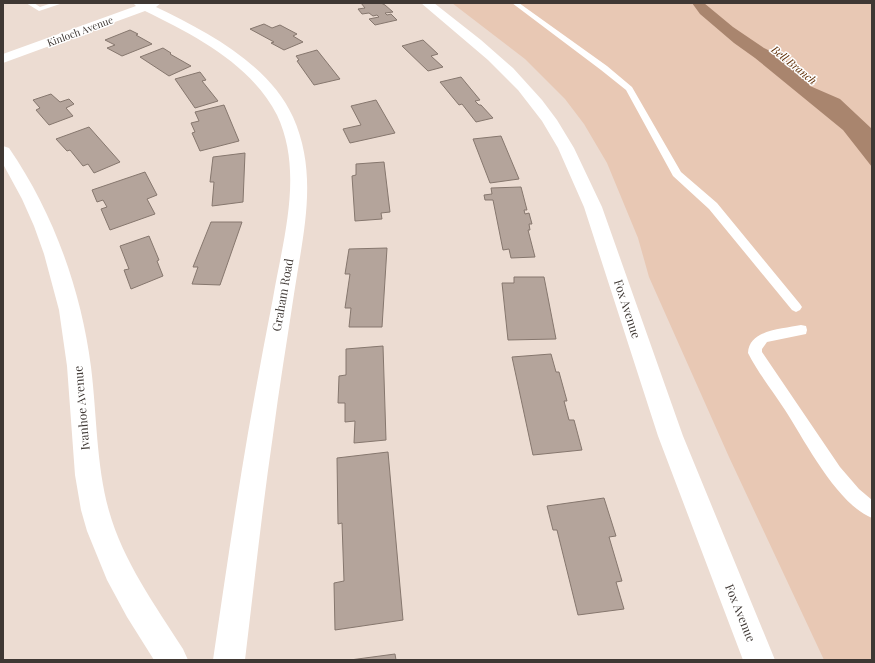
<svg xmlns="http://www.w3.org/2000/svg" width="875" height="663" viewBox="0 0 875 663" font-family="'Playfair Display',serif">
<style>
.green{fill:#e8c8b4}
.water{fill:#a9856e}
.building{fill:#b4a49b;stroke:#86776e}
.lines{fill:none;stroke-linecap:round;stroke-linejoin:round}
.service{fill:#fff;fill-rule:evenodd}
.minor{fill:#fff;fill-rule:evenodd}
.labels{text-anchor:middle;stroke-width:3;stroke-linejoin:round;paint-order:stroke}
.far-street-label{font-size:10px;fill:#3f3834;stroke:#fff}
.far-water-label{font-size:11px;font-style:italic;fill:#603008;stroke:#fff}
.street-label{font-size:12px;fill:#3f3834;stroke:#fff}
</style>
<rect width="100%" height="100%" fill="#ecdcd2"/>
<!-- green -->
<path class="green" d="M 452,3 L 872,3 L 872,660 L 824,660 L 729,457 L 649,277 L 638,238 L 607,163 L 584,124 L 565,99 L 525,59 Z"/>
<!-- water -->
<path class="water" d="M 692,3 L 704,3 L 733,27 L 764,48 L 780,56 L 802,73 L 810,86 L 840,99 L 872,129 L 872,167 L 843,130 L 755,58 L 734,43 L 700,14 Z"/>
<!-- building -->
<g class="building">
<path d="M 361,3 L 381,3 L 385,5 L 393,12 L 385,13 L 387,15 L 391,14 L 397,20 L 375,25 L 369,19 L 379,17 L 377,15 L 373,16 L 369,13 L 362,14 L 358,9 L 365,8 Z"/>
<path d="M 264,24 L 272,28 L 280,25 L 297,34 L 293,36 L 303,42 L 284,50 L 271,43 L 274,42 L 250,29 Z"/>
<path d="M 130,30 L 138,34 L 136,35 L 152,44 L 122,56 L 107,48 L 115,45 L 105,40 Z"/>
<path d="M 423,40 L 438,54 L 431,56 L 443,67 L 428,71 L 402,46 Z"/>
<path d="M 163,48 L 171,53 L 170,54 L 191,66 L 169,76 L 140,57 Z"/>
<path d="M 317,50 L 340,79 L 314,85 L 297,61 L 299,60 L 296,56 Z"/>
<path d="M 200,72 L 206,80 L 202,81 L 218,101 L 195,108 L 175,79 Z"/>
<path d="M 461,77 L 480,100 L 475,101 L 479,105 L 481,105 L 493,118 L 476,122 L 462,104 L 459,105 L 440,82 Z"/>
<path d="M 51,94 L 60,102 L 69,99 L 74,104 L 66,108 L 73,116 L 49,125 L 36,110 L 40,108 L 33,100 Z"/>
<path d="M 376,100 L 395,133 L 350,143 L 343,129 L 361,125 L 351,106 Z"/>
<path d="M 224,105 L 239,141 L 200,151 L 192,133 L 195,132 L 191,123 L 199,121 L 195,112 Z"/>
<path d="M 89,127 L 120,162 L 94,173 L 88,164 L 83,166 L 70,150 L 67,151 L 56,139 Z"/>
<path d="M 501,136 L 519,179 L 490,183 L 473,139 Z"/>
<path d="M 245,153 L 243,202 L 212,206 L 214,182 L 210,182 L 213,157 Z"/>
<path d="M 384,162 L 390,212 L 381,213 L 382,219 L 355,221 L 352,176 L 356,175 L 356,164 Z"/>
<path d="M 145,172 L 157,195 L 147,199 L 155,214 L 110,230 L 101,209 L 107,207 L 103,200 L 97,202 L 92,190 Z"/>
<path d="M 521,187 L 527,210 L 524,210 L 525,214 L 529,213 L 532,224 L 529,224 L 530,230 L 528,230 L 535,257 L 511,258 L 509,249 L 503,250 L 493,200 L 485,200 L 484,195 L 492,194 L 491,188 Z"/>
<path d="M 211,222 L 242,222 L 220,285 L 192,284 L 198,267 L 193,267 Z"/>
<path d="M 149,236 L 159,260 L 157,261 L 163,276 L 131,289 L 124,270 L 129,269 L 120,246 Z"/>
<path d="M 387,248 L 382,327 L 349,327 L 351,308 L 345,308 L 350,274 L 345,274 L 349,249 Z"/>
<path d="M 514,277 L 544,277 L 556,339 L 508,340 L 502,283 L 514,283 Z"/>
<path d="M 383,346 L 386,440 L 354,443 L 355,421 L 345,422 L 345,403 L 338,403 L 339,376 L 346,375 L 346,349 Z"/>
<path d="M 551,354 L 556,372 L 559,372 L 567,401 L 564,401 L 569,420 L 574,420 L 582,450 L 533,455 L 512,357 Z"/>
<path d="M 388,452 L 403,620 L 335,630 L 334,583 L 344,581 L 342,523 L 338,524 L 337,458 Z"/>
<path d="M 604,498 L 616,536 L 609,537 L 622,581 L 616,582 L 624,609 L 578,615 L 557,530 L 553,530 L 547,506 Z"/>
<path d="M 395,654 L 396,660 L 350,660 Z"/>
</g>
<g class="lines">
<!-- service -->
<g class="service">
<path d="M 26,3 L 34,3 L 40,7 L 52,3 L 63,3 L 39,11 Z"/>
<path d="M 512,3 L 519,3 L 607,66 L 632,87 L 681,172 L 717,203 L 800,304 L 802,307 L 800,310 L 796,312 L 792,310 L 709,209 L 673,176 L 626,90 L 601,70 Z"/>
<path d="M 801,325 L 806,326 L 807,330 L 806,334 L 767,342 L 762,349 L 762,352 L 840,467 L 859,489 L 872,500 L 872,518 C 837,504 805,441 785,410 C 773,391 758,373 748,353 C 749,329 783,329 801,325 Z"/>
</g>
<!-- minor -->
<g class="minor">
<path d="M 133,3 L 161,3 L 156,7 C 206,31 269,64 293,117 C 319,175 303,234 294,294 C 287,341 279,388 273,435 C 262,510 254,585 245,660 L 213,660 C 224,585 235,509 248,433 C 256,388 264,343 273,298 C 283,239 304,172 277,115 C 251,64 194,35 145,11 L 3,63 L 3,54 L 136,6 Z"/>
<path d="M 421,3 L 434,3 L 481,40 L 513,68 L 542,100 L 557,120 L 574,148 L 602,207 L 683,436 L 775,660 L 743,660 L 658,436 L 584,207 L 558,148 L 542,121 L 518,90 L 488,60 Z"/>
<path d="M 3,146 L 9,148 C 53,212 81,289 91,367 C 97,415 96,464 109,511 C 123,561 155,605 183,649 L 188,660 L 154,660 L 127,617 L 107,580 L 87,531 L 81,510 L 75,475 L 67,366 L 59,310 L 44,254 L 34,226 L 22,199 L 3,164 Z"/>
</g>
</g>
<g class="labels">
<!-- far-street labels -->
<g class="far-street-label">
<text transform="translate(80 31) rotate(-20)" y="4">Kinloch Avenue</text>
</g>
<!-- far-water labels -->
<g class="far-water-label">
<text transform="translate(794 65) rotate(39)" y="4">Bell Branch</text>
</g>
<!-- street labels -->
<g class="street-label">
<text transform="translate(283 295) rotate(-80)" y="4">Graham Road</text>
<text transform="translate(627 309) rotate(72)" y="4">Fox Avenue</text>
<text transform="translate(82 408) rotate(-95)" y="4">Ivanhoe Avenue</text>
<text transform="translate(740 613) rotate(68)" y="4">Fox Avenue</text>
</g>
</g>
<!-- border -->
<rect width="875" height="663" fill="none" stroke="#3f3834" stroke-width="8"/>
</svg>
